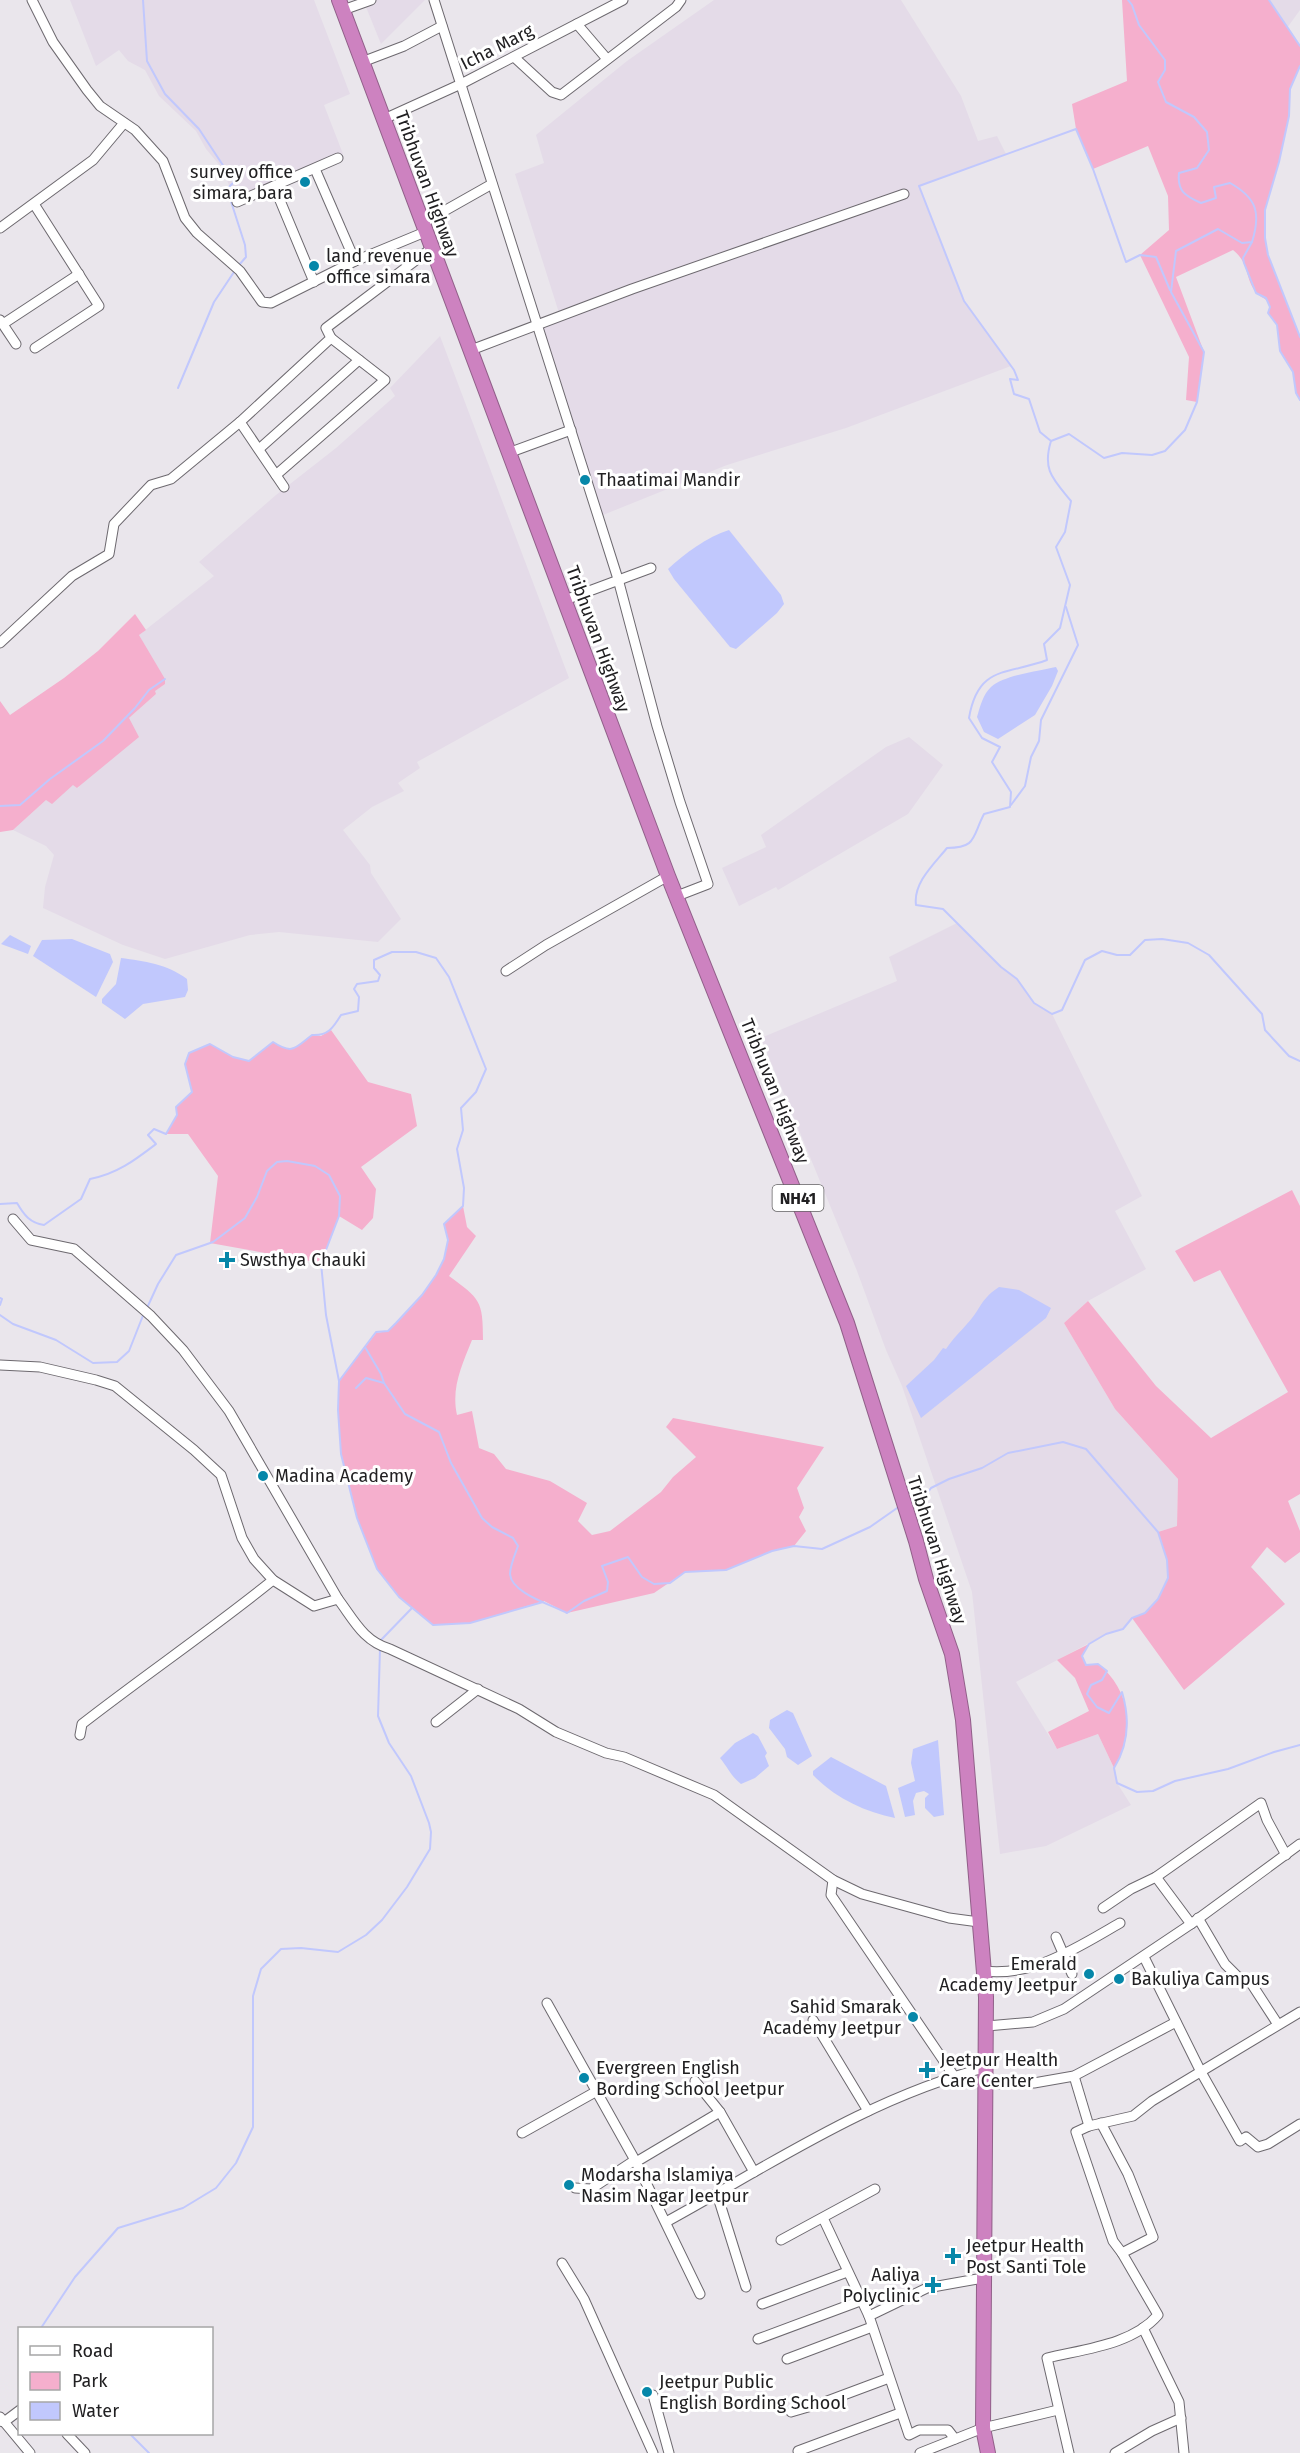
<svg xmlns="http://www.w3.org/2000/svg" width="1300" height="2453" viewBox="0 0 1300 2453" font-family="'Fira Sans',sans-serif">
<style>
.built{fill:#e4dbe8}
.green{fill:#f5afcd}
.water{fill:#c1c8fd}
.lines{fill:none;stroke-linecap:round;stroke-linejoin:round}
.stream{stroke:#c1c8fd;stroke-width:2}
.minor-casing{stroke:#6d696f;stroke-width:11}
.highway-casing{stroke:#916089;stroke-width:16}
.minor{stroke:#fff;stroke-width:9}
.highway{stroke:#cd82c0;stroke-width:14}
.poi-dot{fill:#0687a9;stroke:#fff;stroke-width:2}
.labels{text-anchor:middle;stroke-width:6;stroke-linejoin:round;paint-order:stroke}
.shield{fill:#fff;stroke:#646364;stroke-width:1.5}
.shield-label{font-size:16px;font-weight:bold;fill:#212022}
.street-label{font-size:18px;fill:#212022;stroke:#fff}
.poi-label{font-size:18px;fill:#212022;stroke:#fff;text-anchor:start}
</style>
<rect width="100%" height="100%" fill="#eae6ec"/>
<!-- built -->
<g class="built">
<path d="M 70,0 L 314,0 L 350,94 L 324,105 L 343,154 L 315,169 L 235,200 L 222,168 L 206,149 L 196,131 L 159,96 L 145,70 L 128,61 L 119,50 L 96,66 Z"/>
<path d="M 371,0 L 425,0 L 381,44 L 364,2 Z"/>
<path d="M 714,0 L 901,0 L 961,96 L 978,141 L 997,136 L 1006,154 L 919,186 L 964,301 L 1011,366 L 846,428 L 727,465 L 598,517 L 538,324 L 560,316 L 515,174 L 544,163 L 536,135 L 627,61 Z"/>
<path d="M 1269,0 L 1300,0 L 1300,10 L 1287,28 Z"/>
<path d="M 440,336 L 569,678 L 417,762 L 420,768 L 398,783 L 404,791 L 372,807 L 343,830 L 370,865 L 371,873 L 401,919 L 378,942 L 279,932 L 250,935 L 165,959 L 123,945 L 43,908 L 45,887 L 54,855 L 46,846 L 13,830 L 46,800 L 52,803 L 73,784 L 78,788 L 129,718 L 156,694 L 154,691 L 165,684 L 139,635 L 214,576 L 199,562 L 276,495 L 336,448 L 395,396 L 390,388 Z"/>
<path d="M 909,737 L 943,765 L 908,814 L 778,890 L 776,887 L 739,906 L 722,868 L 766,847 L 761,835 L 886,747 Z"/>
<path d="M 957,923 L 1001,967 L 1017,979 L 1034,1003 L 1052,1014 L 1142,1196 L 1115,1211 L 1146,1269 L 1088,1301 L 1064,1323 L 1115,1409 L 1178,1479 L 1177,1526 L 1158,1532 L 1167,1560 L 1168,1578 L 1158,1599 L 1145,1613 L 1132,1618 L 1123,1629 L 1106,1634 L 1016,1682 L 1057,1749 L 1098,1734 L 1114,1768 L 1117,1783 L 1131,1805 L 1046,1846 L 1000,1854 L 972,1592 L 902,1386 L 886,1350 L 857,1271 L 761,1038 L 897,981 L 889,957 Z"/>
</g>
<!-- green -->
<g class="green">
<path d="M 1122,0 L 1269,0 L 1300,46 L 1300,66 L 1290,89 L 1289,116 L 1279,162 L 1265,210 L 1265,238 L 1268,255 L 1300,337 L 1300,400 L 1296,393 L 1293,372 L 1280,351 L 1277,325 L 1268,313 L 1270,307 C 1266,296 1263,300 1257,293 C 1245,281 1250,263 1233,250 L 1176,277 L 1204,352 L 1197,402 L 1186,400 L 1189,357 L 1140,255 L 1169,230 L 1168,196 L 1148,146 L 1093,169 L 1076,129 L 1072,104 L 1127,81 Z"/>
<path d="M 135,614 L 146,630 L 139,635 L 165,679 L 165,684 L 155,691 L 156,694 L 129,718 L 139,737 L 77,788 L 73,785 L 52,804 L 46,800 L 13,830 L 0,832 L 0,701 L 10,715 L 64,678 L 98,651 Z"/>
<path d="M 331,1030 L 368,1082 L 411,1094 L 417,1126 L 361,1167 L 376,1189 L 373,1218 L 362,1230 L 339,1216 L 321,1263 L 210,1243 L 218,1176 L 188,1134 L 166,1134 L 177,1115 L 176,1107 L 192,1092 L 185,1064 L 189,1053 L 210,1044 L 232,1057 L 249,1061 L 273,1042 C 293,1055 295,1048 312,1035 L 321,1036 Z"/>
<path d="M 1292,1190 L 1300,1206 L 1300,1494 L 1288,1501 L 1300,1531 L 1300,1552 L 1285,1563 L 1267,1547 L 1251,1567 L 1285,1604 L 1184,1690 L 1132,1618 L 1145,1613 L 1158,1599 L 1168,1578 L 1167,1560 L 1158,1532 L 1177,1526 L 1178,1479 L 1115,1409 L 1064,1323 L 1088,1301 L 1156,1386 L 1211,1438 L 1288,1392 L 1220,1270 L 1194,1282 L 1175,1251 Z"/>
<path d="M 463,1206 L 467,1227 L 476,1236 L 449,1276 C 480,1299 483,1300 483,1340 L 472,1340 C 462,1365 451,1388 457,1415 L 472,1411 L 479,1448 L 494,1454 L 506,1469 L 550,1481 L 587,1503 L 578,1521 L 592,1535 L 610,1531 L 661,1492 L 673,1477 L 696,1457 L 666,1427 L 673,1418 L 824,1447 L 797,1488 L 804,1508 L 799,1517 L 806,1531 L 794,1546 L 772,1551 L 726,1570 L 685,1572 L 654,1593 L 567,1613 L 544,1601 L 470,1623 L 433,1625 L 399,1597 L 377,1569 L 357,1518 L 341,1454 L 338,1410 L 339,1381 L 376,1333 L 388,1331 L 396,1323 L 422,1295 L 436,1275 L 444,1259 L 448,1240 L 444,1224 Z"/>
<path d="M 1089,1644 L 1082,1656 L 1086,1665 L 1098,1664 C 1131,1690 1136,1734 1114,1768 L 1098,1734 L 1057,1749 L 1048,1732 L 1089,1711 L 1075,1678 L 1057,1660 Z"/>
</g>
<!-- water -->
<g class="water">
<path d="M 729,530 L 781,595 L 784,604 L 777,613 L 736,649 L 730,647 L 674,579 L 668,569 C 685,553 707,537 729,530 Z"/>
<path d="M 1056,667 L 1058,671 L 1052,686 L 1035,715 L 998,739 L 984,732 L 977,717 C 980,707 983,694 991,687 C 1004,675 1039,671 1056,667 Z"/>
<path d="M 10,935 L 31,946 L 28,954 L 1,944 Z"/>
<path d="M 72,939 L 110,954 L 113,962 L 96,997 L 33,956 L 42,940 Z"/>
<path d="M 121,958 C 144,961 167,964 187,979 L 188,990 L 185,997 L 143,1004 L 125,1019 L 102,1003 L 102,999 L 116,984 Z"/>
<path d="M 999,1287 L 1019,1290 L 1051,1308 L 1046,1318 L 921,1418 L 906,1386 L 934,1360 L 943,1348 L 946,1349 C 955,1335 969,1324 977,1311 C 983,1301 988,1294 999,1287 Z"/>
<path d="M 787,1710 L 793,1713 L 812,1756 L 798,1765 L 787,1757 L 785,1749 L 769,1728 L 770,1720 Z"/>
<path d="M 753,1733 L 758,1736 L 767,1753 L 765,1756 L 769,1766 L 755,1778 L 741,1784 C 731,1776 728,1768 720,1758 L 735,1743 Z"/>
<path d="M 938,1740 L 944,1815 L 934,1817 L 925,1808 L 925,1798 L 929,1794 L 924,1791 L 916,1793 L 913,1801 L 915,1815 L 905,1817 L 898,1788 L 915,1781 L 911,1763 L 913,1749 Z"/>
<path d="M 831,1757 L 886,1786 L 895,1818 C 865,1812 835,1798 813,1775 L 813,1771 Z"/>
</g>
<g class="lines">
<!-- stream -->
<g class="stream">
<path d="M 143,0 L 147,61 L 165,94 L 199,129 L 234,182 L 227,189 L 245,245 L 246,257 L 239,265"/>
<path d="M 1128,0 L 1132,5 L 1139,25 L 1165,60 L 1165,70 L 1158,82 L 1166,102 L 1194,117 L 1207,132 L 1209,150 L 1197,168 L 1179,173 C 1177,191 1185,196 1201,203 L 1216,198 L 1214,187 L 1230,183 C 1257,198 1261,213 1252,242 L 1242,243 L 1218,229 L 1176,251 L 1171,292 L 1204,352 L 1197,402 L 1185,430 L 1165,451 L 1152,455 L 1122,453 L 1104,458 L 1069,434 L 1051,441 C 1042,470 1053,479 1071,501 L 1065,532 L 1056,547 L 1070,585 L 1060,628 L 1044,644 L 1047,660 C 1007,675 978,665 969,718 L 982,738 L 1000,747 L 992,762 L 1011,792 L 1010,807 L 984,814 C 972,837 977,848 947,848 C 934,864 913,883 916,905 L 943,909 L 1001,967 L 1017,979 L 1034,1003 L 1052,1014 L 1062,1010 L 1085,960 L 1102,951 L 1117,955 L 1130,955 L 1145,940 L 1162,939 L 1188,943 L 1209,955 L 1262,1014 L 1265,1030 L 1289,1056 L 1300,1061"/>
<path d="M 1269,0 L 1300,46"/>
<path d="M 1300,66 L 1290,89 L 1289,116 L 1279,162 L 1265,210 L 1265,238 L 1268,255 L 1300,337"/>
<path d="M 1252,242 L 1243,258 L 1244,263 L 1256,293 L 1266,298 L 1270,307 L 1268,313 L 1277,325 L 1280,351 L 1293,372 L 1296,393 L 1300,400"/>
<path d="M 178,388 L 214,302 L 236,269"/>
<path d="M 1051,441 L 1040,432 L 1029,399 L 1014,394 L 1010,379 L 1018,380 L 1014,370 L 964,301 L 919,186 L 1076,129 L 1093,169 L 1126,262 L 1140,255 L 1156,257 L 1170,290"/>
<path d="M 1011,805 L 1025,786 L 1031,757 L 1039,741 L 1041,720 L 1078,645 L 1066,607"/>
<path d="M 0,806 L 20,805 L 50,779 L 103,741 L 135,708 L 149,690 L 165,679"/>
<path d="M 0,1204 L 17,1203 C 24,1215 30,1223 44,1225 L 81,1199 L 90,1179 C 117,1174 135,1160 156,1144 L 148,1135 L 154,1129 L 166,1134 L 177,1115 L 176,1107 L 192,1092 L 185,1064 L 189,1053 L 210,1044 L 233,1057 L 249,1061 L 273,1042 C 293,1055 295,1048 312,1035 C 328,1036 333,1028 341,1015 L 358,1011 L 359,997 L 354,989 L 357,984 L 378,981 L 380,975 L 374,968 L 374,960 L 392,952 L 416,952 L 436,958 L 449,977 L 486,1069 L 476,1092 L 461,1108 L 463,1130 L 457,1149 L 464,1188 L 463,1206 L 444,1224 L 448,1240 L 444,1259 L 436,1275 L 422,1295 L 396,1323 L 388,1331 L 376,1332 L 339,1381"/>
<path d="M 0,1298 L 2,1299 L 0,1305"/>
<path d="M 147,1308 L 158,1284 L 176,1255 L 213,1242 L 245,1218 L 257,1197 L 267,1171 L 277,1162 L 287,1161 L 315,1166 L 329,1175 L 340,1196 L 339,1216 L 321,1263 L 326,1315 L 339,1381 L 338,1410 L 341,1454 L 357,1518 L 377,1569 L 399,1597 L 433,1625 L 470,1623 L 543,1602"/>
<path d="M 0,1315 L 13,1324 L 56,1340 L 93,1363 L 117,1362 L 129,1351 L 144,1313"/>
<path d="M 365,1347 L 381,1374 L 384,1383"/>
<path d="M 356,1388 L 366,1378 L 384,1383 L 405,1414 L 439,1432 L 451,1463 L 482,1518 L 492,1527 L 513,1538 L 518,1546 C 515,1554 510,1566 510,1574 C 511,1593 552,1605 567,1613 L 584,1601 L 607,1591 L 608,1582 L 602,1566 L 628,1557 L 642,1577 L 654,1584 L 670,1583 L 685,1572 L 726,1570 L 772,1551 L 794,1546 L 822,1549 L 870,1527 L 900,1506"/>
<path d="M 910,1501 L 926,1495 L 931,1488 L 949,1479 L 982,1468 L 1008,1453 L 1063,1442 L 1086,1449 L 1158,1532 L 1167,1560 L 1168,1578 L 1158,1599 L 1145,1613 L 1132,1618 L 1123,1629 L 1106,1634 L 1089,1644 L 1082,1656 L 1086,1665 L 1098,1664 L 1107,1671 L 1102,1680 L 1091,1685 L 1087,1694 L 1097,1707 L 1109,1713 L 1122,1692 C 1130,1719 1129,1744 1114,1768 L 1117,1783 L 1137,1792 L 1153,1791 L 1175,1781 L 1228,1769 L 1274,1752 L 1300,1745"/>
<path d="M 380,1643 L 381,1640 L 412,1608"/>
<path d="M 41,2328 L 75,2277 L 118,2228 L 183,2208 L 216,2188 L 236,2163 L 253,2127 L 253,1996 L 261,1969 L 281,1949 L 301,1948 L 338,1952 L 366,1935 L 382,1920 L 407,1887 L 430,1849 L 431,1832 L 429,1823 L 411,1776 L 389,1743 L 378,1716 L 380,1649"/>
<path d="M 130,2434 L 149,2453"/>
</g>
<defs>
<g id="minor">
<path d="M 32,0 L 53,42 L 87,90 L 100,106 L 135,130 L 163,161 L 185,218 L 197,233 L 240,271 L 262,302 L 271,303 L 355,261 L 425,232"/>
<path d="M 434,0 L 618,579 L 657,726 L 680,802 L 708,884 L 677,896"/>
<path d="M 343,10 L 371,0"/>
<path d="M 577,24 L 607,59"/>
<path d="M 514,57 L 552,92 L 561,95 L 676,7 L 681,0"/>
<path d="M 362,62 L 404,46 L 442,26"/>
<path d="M 384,119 L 461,84 L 623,0"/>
<path d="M 315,169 L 355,261"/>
<path d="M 274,186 L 314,282"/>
<path d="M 237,202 L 338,158"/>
<path d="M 34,204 L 99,306 L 35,348"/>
<path d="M 423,223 L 492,184"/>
<path d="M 0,228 L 93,160 L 124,123"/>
<path d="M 0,320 L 16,344"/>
<path d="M 3,324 L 79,274"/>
<path d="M 471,350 L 632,289 L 904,194"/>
<path d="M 240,422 L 284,487"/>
<path d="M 259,449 L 359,360"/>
<path d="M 508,453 L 571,430"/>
<path d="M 276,475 L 385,380 L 331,338"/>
<path d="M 565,600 L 651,568"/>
<path d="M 0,643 L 72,576 L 109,554 L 114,524 L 151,485 L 171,479 L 240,422 L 331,338 L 326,328 L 432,248"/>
<path d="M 506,971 L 546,945 L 668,876"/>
<path d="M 13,1219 L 31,1240 L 74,1249 L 151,1316 L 183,1350 L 229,1411 L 338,1599"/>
<path d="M 0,1365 L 40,1367 L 96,1380 L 115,1386 L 194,1450 L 221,1475 L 242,1538 L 254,1559 L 273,1580 L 314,1606 L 338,1599 C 354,1620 363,1641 390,1649 L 519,1709 L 556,1732 L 606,1753 L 624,1757 L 714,1795 L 833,1880 L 862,1894 L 949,1918 L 979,1922"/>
<path d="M 436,1722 L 478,1689"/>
<path d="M 80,1735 L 82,1724 C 145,1675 211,1630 273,1580"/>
<path d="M 1156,1877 L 1191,1924"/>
<path d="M 833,1880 L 831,1895 L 954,2076"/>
<path d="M 1103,1908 L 1131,1889 L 1156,1877 L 1261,1803 L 1267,1820 L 1286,1855"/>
<path d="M 1198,1918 L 1225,1964 L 1237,1976 L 1251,1983 L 1277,2023"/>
<path d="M 1056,1937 L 1072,1974"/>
<path d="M 1144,1957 L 1201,2072 L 1240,2141 L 1246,2137 L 1258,2147 L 1268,2144 L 1300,2124"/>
<path d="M 984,1971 C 1034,1977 1078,1947 1120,1923"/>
<path d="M 547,2003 L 636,2162 L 700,2294"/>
<path d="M 813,2020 L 868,2111"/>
<path d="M 987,2026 L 1033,2022 L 1064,2009 L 1191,1924 L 1300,1844"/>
<path d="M 1074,2076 L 1089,2126"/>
<path d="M 695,2081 L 720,2112 L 754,2172"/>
<path d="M 987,2084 L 1034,2083 L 1074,2076 L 1176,2022"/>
<path d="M 522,2133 L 597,2091"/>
<path d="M 575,2188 L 591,2189 L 632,2162 L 636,2162 L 720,2112"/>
<path d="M 717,2194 L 746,2287"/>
<path d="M 823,2218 L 869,2316"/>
<path d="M 666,2222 C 770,2165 872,2096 988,2067"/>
<path d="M 781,2240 L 875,2189"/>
<path d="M 1122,2253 L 1113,2241 L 1076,2132 L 1089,2126 L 1133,2116 L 1152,2101 L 1300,2012"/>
<path d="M 562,2263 L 584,2299 L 653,2453"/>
<path d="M 762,2304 L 847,2272"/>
<path d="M 1143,2328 L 1179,2402 L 1184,2453"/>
<path d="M 758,2339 L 860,2301"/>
<path d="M 787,2359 L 872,2327"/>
<path d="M 653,2395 L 669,2453"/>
<path d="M 791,2412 L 822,2403 L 889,2378"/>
<path d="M 0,2417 L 30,2453"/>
<path d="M 0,2421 L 4,2422 L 20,2410"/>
<path d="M 67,2434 L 85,2453"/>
<path d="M 955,2439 L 948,2430 L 919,2430 L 909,2435 L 869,2316 L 927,2288 L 983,2278"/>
<path d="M 798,2451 L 900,2413"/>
<path d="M 920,2453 L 983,2428 L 1058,2410"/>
<path d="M 1069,2453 L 1047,2358 C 1084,2349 1132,2345 1158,2315 L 1122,2253 L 1153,2237 L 1128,2174 L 1101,2123"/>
<path d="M 1115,2453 L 1152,2431 L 1181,2418"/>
</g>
<path id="highway" d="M 339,0 L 668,876 L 847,1323 L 916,1541 L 926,1579 L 952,1654 L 963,1720 L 986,1997 L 983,2428 L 988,2453"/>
</defs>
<!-- minor casing -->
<use href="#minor" class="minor-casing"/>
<!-- highway casing -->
<use href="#highway" class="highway-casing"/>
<!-- minor -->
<use href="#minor" class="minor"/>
<!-- highway -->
<use href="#highway" class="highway"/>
</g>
<!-- markers -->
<g class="poi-dot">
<circle cx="305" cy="182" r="6"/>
<circle cx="314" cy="266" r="6"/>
<circle cx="585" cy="480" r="6"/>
<path d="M224 1251h6v6h6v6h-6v6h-6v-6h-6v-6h6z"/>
<circle cx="263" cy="1476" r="6"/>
<circle cx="1089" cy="1974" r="6"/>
<circle cx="1119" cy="1979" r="6"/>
<circle cx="913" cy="2017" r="6"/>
<path d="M924 2061h6v6h6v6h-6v6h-6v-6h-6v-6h6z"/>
<circle cx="584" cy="2078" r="6"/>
<circle cx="569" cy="2185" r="6"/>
<path d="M950 2247h6v6h6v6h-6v6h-6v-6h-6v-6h6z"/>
<path d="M930 2276h6v6h6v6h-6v6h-6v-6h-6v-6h6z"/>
<circle cx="647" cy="2392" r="6"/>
</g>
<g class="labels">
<!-- shield labels -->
<rect class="shield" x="772.5" y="1185" width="51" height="26" rx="4.5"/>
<g class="shield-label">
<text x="798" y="1204">NH41</text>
</g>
<!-- street labels -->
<g class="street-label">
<text transform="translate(497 47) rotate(-27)" y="6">Icha Marg</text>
<text transform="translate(427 184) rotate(70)" y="6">Tribhuvan Highway</text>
<text transform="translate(598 639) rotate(70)" y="6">Tribhuvan Highway</text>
<text transform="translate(775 1091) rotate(68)" y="6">Tribhuvan Highway</text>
<text transform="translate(937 1550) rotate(72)" y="6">Tribhuvan Highway</text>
</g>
<!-- poi labels -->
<g class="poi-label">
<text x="293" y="178" text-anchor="end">survey office<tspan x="293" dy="21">simara, bara</tspan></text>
<text x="326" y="262">land revenue<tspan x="326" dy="21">office simara</tspan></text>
<text x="597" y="486">Thaatimai Mandir</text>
<text x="240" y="1266">Swsthya Chauki</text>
<text x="275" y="1482">Madina Academy</text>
<text x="1077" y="1970" text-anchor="end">Emerald<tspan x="1077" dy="21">Academy Jeetpur</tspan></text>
<text x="1131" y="1985">Bakuliya Campus</text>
<text x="901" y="2013" text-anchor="end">Sahid Smarak<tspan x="901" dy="21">Academy Jeetpur</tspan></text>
<text x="940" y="2066">Jeetpur Health<tspan x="940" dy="21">Care Center</tspan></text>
<text x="596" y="2074">Evergreen English<tspan x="596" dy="21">Bording School Jeetpur</tspan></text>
<text x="581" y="2181">Modarsha Islamiya<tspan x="581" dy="21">Nasim Nagar Jeetpur</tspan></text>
<text x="966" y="2252">Jeetpur Health<tspan x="966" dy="21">Post Santi Tole</tspan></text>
<text x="920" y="2281" text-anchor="end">Aaliya<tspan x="920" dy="21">Polyclinic</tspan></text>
<text x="659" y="2388">Jeetpur Public<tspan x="659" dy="21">English Bording School</tspan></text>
</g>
</g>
<!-- legend -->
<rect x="18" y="2327" width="195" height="108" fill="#ffffff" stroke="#a6a6a7" stroke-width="1.5"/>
<rect x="30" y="2346" width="30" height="9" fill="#ffffff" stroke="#a6a6a7" stroke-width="1.5"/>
<text x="72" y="2357" font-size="18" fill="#212022">Road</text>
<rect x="30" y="2372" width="30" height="18" fill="#f5afcd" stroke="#a6a6a7" stroke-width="1.5"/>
<text x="72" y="2387" font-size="18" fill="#212022">Park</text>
<rect x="30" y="2402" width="30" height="18" fill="#c1c8fd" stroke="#a6a6a7" stroke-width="1.5"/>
<text x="72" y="2417" font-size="18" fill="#212022">Water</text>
</svg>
